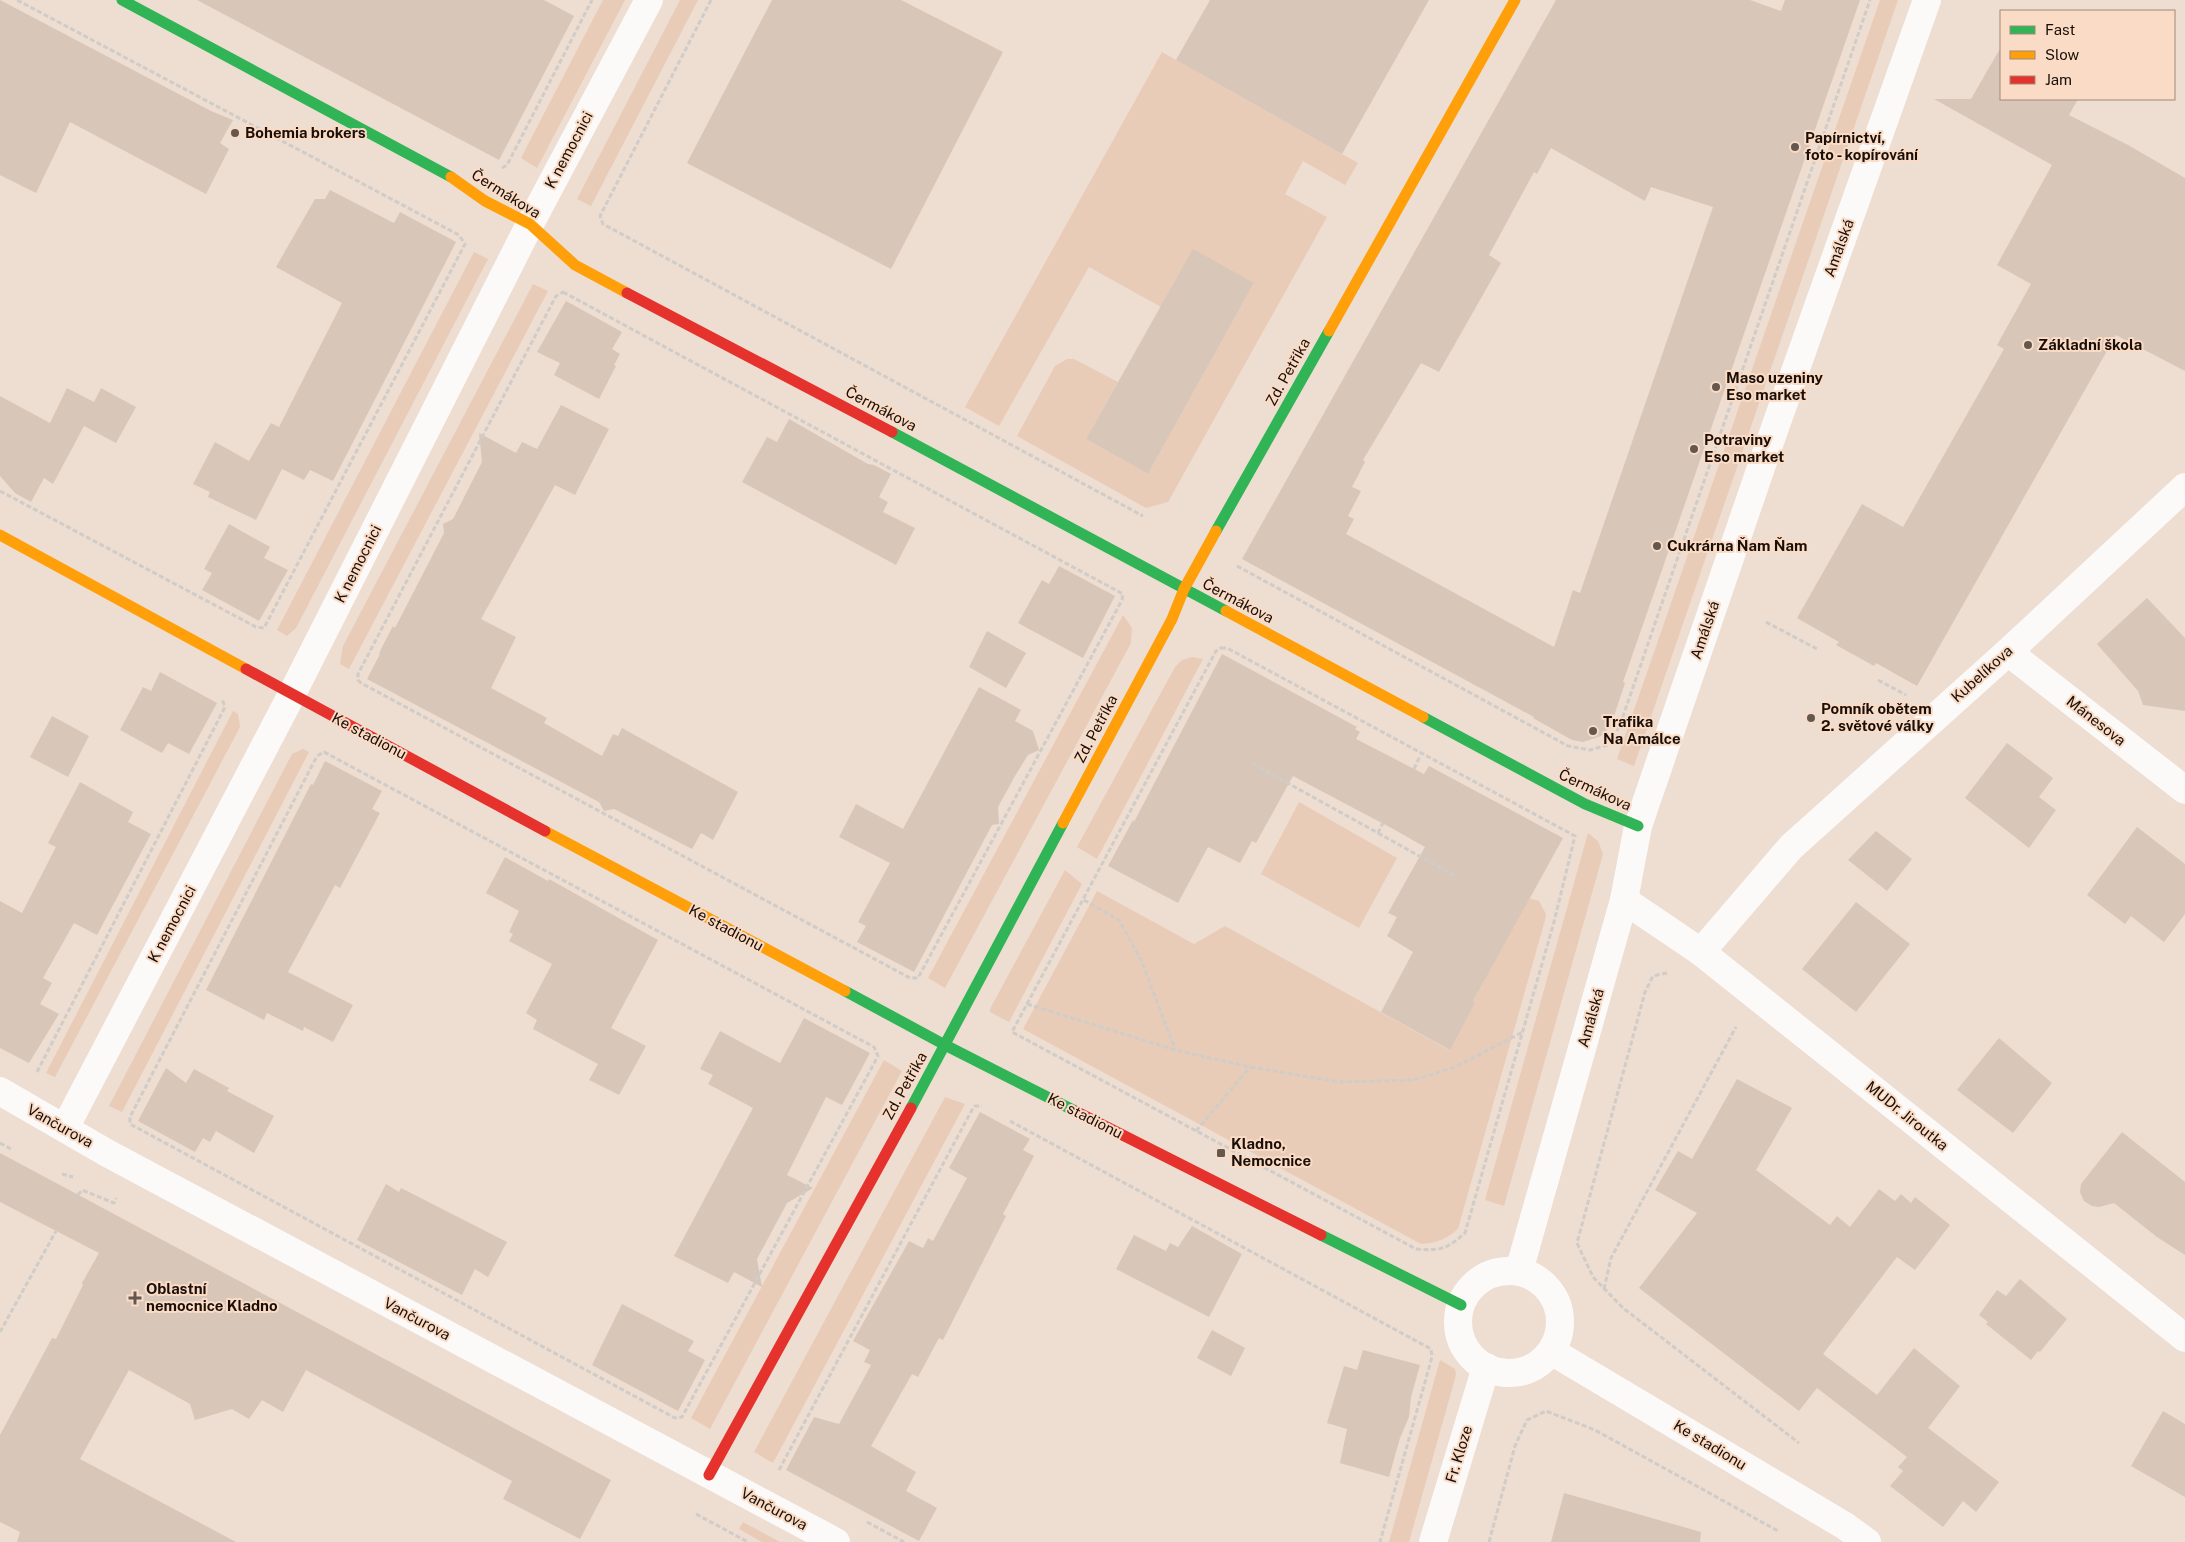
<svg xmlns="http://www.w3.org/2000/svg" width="2185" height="1542" viewBox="0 0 2185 1542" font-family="'Public Sans',sans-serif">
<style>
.green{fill:#e8ccb8}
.building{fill:#d8c6b9;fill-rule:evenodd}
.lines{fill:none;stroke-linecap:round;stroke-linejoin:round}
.path{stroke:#d0ccc8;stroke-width:3;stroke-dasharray:5 2.5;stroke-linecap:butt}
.street{stroke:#fcfaf8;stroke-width:28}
.fast{stroke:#30b455;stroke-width:11}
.slow{stroke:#ff9f0a;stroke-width:11}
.jam{stroke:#e5322d;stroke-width:11}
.poi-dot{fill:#64574e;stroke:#fadbc5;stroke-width:2}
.labels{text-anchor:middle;stroke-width:4;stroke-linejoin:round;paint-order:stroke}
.poi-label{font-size:15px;font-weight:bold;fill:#1a0f08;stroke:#fadbc5;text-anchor:start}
.street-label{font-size:15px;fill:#1a0f08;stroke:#fadbc5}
</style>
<rect width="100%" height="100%" fill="#eeddd1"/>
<!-- green -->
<g class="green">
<path d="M 603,0 L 625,0 L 537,168 L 521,158 Z"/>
<path d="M 680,0 L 698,0 L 591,206 L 577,199 Z"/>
<path d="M 1880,0 L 1898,0 L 1634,766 L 1617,759 Z"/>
<path d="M 1162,52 L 1358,163 L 1345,185 L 1303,161 L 1285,194 L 1327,217 L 1168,502 L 1146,508 L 1017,436 L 1055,366 L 1067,359 L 1074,359 L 1118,382 L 1086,439 L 1148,474 L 1254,283 L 1161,307 L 1089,267 L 999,426 L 965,407 Z"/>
<path d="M 474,252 L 488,259 L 296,628 L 287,636 L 277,630 Z"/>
<path d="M 533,284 L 548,291 L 349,669 L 340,664 L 343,646 Z"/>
<path d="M 1123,615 L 1132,628 L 1131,643 L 945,988 L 928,978 Z"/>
<path d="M 1192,657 L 1203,659 L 1097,859 L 1077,847 L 1175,667 L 1182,660 Z"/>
<path d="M 233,711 L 238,714 L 240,727 L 55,1077 L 46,1073 Z"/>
<path d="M 303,749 L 309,752 L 122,1112 L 109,1106 L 292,754 Z"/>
<path d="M 1299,802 L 1397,858 L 1359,928 L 1261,874 Z"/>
<path d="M 1588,833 L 1598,841 L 1603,854 L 1504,1206 L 1485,1200 Z"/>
<path d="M 1065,870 L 1082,884 L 1009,1022 L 990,1012 L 990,1009 Z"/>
<path d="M 1097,891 L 1194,944 L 1225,926 L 1449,1050 L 1475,1003 L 1473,1001 L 1529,898 L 1539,901 L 1546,914 L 1545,920 L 1458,1229 C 1446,1239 1437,1243 1421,1244 L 1023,1029 Z"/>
<path d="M 884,1060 L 902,1071 L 710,1429 L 691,1418 Z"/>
<path d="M 945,1097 L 965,1104 L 773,1463 L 754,1452 Z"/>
<path d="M 1440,1360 L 1455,1369 L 1456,1375 L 1409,1542 L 1389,1542 Z"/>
<path d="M 743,1522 L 780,1542 L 762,1542 L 739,1529 Z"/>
</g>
<!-- building -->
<g class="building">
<path d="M 0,0 L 211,111 L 233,120 L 220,143 L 229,149 L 206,194 L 70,122 L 36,193 L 0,175 Z"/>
<path d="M 197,0 L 544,0 L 574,16 L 499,160 Z"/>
<path d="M 772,0 L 901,0 L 1003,52 L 891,269 L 687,163 Z"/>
<path d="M 1210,0 L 1429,0 L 1342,154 L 1176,60 Z"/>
<path d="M 1556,0 L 1750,0 L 1781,11 L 1785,0 L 1860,0 L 1623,682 L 1625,683 L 1611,725 L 1601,736 L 1583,742 L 1572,740 L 1533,718 L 1534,717 L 1242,559 ZM 1551,148 L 1645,201 L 1651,187 L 1713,207 L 1580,593 L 1573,590 L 1554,647 L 1346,534 L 1354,519 L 1348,516 L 1361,491 L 1352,487 L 1365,462 L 1363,460 L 1421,363 L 1439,372 L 1501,263 L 1489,255 L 1534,172 L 1537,174 Z"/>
<path d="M 2001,47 L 2001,99 L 2078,99 L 2069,115 L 2128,145 L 2185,178 L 2185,371 L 2116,335 L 1917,686 L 1876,663 L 1874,666 L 1836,645 L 1839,642 L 1797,618 L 1862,504 L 1903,527 L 2004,349 L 1997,345 L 2031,284 L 1997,265 L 2052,165 L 1934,99 L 1971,99 Z"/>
<path d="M 330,190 L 394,223 L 400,212 L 456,242 L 333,481 L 310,470 L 304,480 L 282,469 L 256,520 L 208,497 L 210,492 L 193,484 L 215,442 L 249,461 L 271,423 L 279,427 L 342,303 L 276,267 L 315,199 L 325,199 Z"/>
<path d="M 1193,249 L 1254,283 L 1148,474 L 1086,439 Z"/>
<path d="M 566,301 L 622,332 L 612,349 L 620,354 L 614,365 L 616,366 L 599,399 L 554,375 L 560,363 L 537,352 Z"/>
<path d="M 67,388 L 94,402 L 101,388 L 136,407 L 116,443 L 84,426 L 53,484 L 44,478 L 31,502 L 15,493 L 0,476 L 0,396 L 50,423 Z"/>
<path d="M 561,405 L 609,429 L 575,495 L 555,485 L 481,619 L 516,637 L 491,688 L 547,718 L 544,723 L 602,756 L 613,734 L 618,736 L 622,728 L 738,792 L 713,840 L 701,833 L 692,849 L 614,809 L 604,811 L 599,802 L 367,679 L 380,654 L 379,653 L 393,626 L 395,628 L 444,533 L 443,524 L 453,519 L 482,462 L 479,433 L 516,453 L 522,442 L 537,449 Z"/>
<path d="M 789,419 L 868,464 L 874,465 L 891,474 L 879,497 L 888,502 L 883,512 L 915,528 L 896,565 L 742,482 L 767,437 L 777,442 Z"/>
<path d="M 229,524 L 270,547 L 264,558 L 288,570 L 259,621 L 202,590 L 212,573 L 204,569 Z"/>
<path d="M 1059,566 L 1115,596 L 1083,658 L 1018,623 L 1042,580 L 1049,584 Z"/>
<path d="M 2147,598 L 2185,638 L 2185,711 L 2143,705 L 2138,691 L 2097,644 Z"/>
<path d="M 987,631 L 1026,653 L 1006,688 L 969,667 Z"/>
<path d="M 1222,654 L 1357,727 L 1355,729 L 1360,732 L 1356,739 L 1424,774 L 1429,766 L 1563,838 L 1473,1001 L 1475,1003 L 1450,1050 L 1381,1012 L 1413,952 L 1387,936 L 1397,917 L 1388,913 L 1425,847 L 1395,830 L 1293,776 L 1256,843 L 1252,841 L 1240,863 L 1208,847 L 1178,903 L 1108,866 L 1133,820 L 1134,822 Z"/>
<path d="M 160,672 L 217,703 L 189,754 L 168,743 L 162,753 L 120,730 L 143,687 L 151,691 Z"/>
<path d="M 979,687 L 1021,710 L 1015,721 L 1033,731 L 1039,750 L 1028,755 L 1015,776 L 998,807 L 999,824 L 992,825 L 914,972 L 857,942 L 866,926 L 858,922 L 890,863 L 839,837 L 856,804 L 903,829 Z"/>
<path d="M 52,716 L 89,736 L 68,777 L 30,757 Z"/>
<path d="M 2007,743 L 2053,778 L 2039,797 L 2056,810 L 2029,848 L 1965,798 Z"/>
<path d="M 325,761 L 382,791 L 372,809 L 380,813 L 340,888 L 335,885 L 288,972 L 353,1005 L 333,1042 L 304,1027 L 303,1031 L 267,1013 L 264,1020 L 206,990 L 311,784 L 313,785 Z"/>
<path d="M 80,782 L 133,812 L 128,822 L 151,834 L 97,935 L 74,923 L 43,978 L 52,983 L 40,1004 L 59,1014 L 29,1063 L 0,1048 L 0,901 L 22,913 L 56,847 L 48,843 Z"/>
<path d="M 2137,827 L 2185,864 L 2185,914 L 2164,942 L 2131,916 L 2125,924 L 2087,895 Z"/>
<path d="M 1876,831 L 1912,859 L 1887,891 L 1848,860 Z"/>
<path d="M 505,857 L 548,881 L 549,879 L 658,940 L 611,1028 L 646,1046 L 619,1095 L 589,1080 L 598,1064 L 533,1029 L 537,1020 L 526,1013 L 552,964 L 509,941 L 513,934 L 509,932 L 519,911 L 486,893 Z"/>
<path d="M 1856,902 L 1910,944 L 1856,1012 L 1802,969 Z"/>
<path d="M 804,1018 L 870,1053 L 842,1105 L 826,1097 L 787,1175 L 813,1188 L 787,1203 L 757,1259 L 762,1287 L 734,1272 L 728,1283 L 674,1256 L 753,1108 L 708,1084 L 713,1075 L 700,1069 L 720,1031 L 780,1063 Z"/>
<path d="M 1999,1038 L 2052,1083 L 2013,1133 L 1957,1090 Z"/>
<path d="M 166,1068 L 186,1083 L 194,1069 L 229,1088 L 227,1091 L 274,1116 L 254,1153 L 216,1131 L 210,1142 L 203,1138 L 195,1152 L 138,1121 Z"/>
<path d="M 1737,1079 L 1792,1108 L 1756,1170 L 1830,1225 L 1837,1216 L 1850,1227 L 1879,1189 L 1895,1201 L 1901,1194 L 1911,1203 L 1915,1197 L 1950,1225 L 1915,1270 L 1897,1257 L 1823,1354 L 1877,1395 L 1914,1348 L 1960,1386 L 1928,1428 L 1999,1482 L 1976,1512 L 1963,1501 L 1943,1527 L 1890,1486 L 1903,1471 L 1898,1467 L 1907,1457 L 1817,1388 L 1799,1411 L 1639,1288 L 1697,1213 L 1655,1190 L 1678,1151 L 1692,1159 Z"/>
<path d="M 980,1112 L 1030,1139 L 1023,1150 L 1034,1156 L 1003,1214 L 1006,1216 L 943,1340 L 939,1338 L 918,1377 L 912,1374 L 871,1446 L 916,1472 L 906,1491 L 937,1508 L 919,1541 L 786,1470 L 814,1417 L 839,1424 L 871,1365 L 864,1362 L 870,1350 L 853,1341 L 909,1241 L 923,1248 L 928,1238 L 933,1241 L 967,1178 L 949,1168 Z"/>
<path d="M 2122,1132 L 2185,1182 L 2185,1255 L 2157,1237 L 2114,1203 L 2099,1207 L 2092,1206 L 2084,1201 L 2080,1192 L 2081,1184 Z"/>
<path d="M 0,1153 L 611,1480 L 580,1539 L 503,1499 L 512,1481 L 306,1370 L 283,1412 L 262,1400 L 249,1419 L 232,1409 L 195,1420 L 190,1404 L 129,1370 L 80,1459 L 236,1542 L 17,1542 L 20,1532 L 0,1522 L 0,1435 L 52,1338 L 56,1339 L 83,1285 L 82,1283 L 99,1253 L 0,1202 Z"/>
<path d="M 386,1184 L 399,1192 L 401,1188 L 507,1242 L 488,1277 L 475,1269 L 462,1295 L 357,1240 Z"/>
<path d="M 1192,1226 L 1242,1254 L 1209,1317 L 1116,1269 L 1134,1235 L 1166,1251 L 1170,1243 L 1178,1247 Z"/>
<path d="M 2020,1279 L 2067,1319 L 2040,1352 L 2038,1351 L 2031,1360 L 1986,1324 L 1988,1322 L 1979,1315 L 1997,1290 L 2006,1296 Z"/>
<path d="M 622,1304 L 694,1341 L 688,1351 L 705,1360 L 678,1411 L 592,1365 Z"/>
<path d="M 1212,1330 L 1245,1348 L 1231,1376 L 1197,1358 Z"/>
<path d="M 1363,1350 L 1420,1365 L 1411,1397 L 1409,1417 L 1400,1438 L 1389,1477 L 1340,1463 L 1347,1429 L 1327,1423 L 1344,1366 L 1357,1370 Z"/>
<path d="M 2163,1411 L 2185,1424 L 2185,1497 L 2131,1466 Z"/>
<path d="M 1564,1493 L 1701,1532 L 1700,1542 L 1551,1542 Z"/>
</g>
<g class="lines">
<!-- path -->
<g class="path">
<path d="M 711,0 L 600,216 L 603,224 L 1143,516"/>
<path d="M 502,168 L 507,165 L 592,0"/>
<path d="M 563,292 L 1123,594 L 1122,600 L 918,978 L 910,978 L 361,683 L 358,680 L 358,674 L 556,296 Z"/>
<path d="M 0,491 L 256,627 L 264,628 L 465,244 L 459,235 L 17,0"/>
<path d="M 1237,566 L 1568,746 L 1590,750 L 1611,744 L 1621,722 L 1870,0"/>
<path d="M 1766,622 L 1819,650"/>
<path d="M 1221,648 L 1227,648 L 1575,836 L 1554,922 L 1465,1233 C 1447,1249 1440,1251 1416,1249 L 1012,1032 L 1216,651 Z"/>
<path d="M 1878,680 L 1906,695"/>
<path d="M 324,752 L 874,1047 L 878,1056 L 682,1417 L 675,1418 L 130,1124 L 130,1117 L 317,756 Z"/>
<path d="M 1253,764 L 1378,833 L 1383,823"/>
<path d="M 1414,769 L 1420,756"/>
<path d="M 1378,833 L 1455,876"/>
<path d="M 1084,900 L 1119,920 L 1142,962 L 1175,1049"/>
<path d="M 1667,973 L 1653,976 L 1645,992 L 1577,1243 L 1593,1277 L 1623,1308 L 1799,1443"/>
<path d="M 1027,1004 L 1175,1050 L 1250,1067 L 1340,1082 L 1414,1080 L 1455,1067 L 1523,1032"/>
<path d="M 37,1072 L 225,707 L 222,699"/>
<path d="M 1010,1121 L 1431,1349 L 1432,1357 L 1380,1542"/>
<path d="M 1196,1131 L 1250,1067"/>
<path d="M 0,1143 L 11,1149"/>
<path d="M 62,1174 L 73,1177"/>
<path d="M 78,1195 L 82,1190 L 114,1203 L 116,1198"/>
<path d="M 1604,1289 L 1611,1258 L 1736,1027"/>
<path d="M 0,1332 L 56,1231"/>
<path d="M 779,1470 L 973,1108 L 975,1106 L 982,1106"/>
<path d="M 696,1514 L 748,1542"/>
<path d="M 867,1522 L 904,1542"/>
<path d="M 1489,1542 L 1515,1446 L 1527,1420 L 1546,1411 L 1595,1430 L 1778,1531"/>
</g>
<!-- street -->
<g class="street">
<path d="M 2008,652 L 2185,790"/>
<path d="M 1624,900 L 1701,952 L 2185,1338"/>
<path d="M 1701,952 L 1791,847 L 2008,652 L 2185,487"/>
<path d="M 0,1091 L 107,1153 L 836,1542"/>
<path d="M 65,1128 L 292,694 L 530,224 L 649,0"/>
<path d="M 1519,1271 L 1624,900 L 1638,826 L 1766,453 L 1927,0"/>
<circle cx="1509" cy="1322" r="51"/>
<path d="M 1551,1351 L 1845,1526 L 1867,1542"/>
<path d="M 1433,1542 L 1486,1367"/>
</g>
<!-- fast -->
<g class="fast">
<path d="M 122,0 L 451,177"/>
<path d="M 892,432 L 1226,611"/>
<path d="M 1216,531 L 1329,331"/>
<path d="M 1423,717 L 1585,804 L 1638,826"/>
<path d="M 845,991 L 945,1045 L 1075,1111"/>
<path d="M 911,1108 L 1063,823"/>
<path d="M 1321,1235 L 1461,1305"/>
</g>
<!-- slow -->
<g class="slow">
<path d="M 451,177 L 485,201 L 530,224 L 575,265 L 627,293"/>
<path d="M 1329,331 L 1515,0"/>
<path d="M 0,535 L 246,669"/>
<path d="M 1226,611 L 1423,717"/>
<path d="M 1063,823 L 1172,619 L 1184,589 L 1216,531"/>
<path d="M 545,831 L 845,991"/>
</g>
<!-- jam -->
<g class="jam">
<path d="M 627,293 L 892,432"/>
<path d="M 246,669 L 545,831"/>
<path d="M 1075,1111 L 1321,1235"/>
<path d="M 709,1475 L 911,1108"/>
</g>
</g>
<!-- markers -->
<g class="poi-dot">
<circle cx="235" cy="133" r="5"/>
<circle cx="1795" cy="147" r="5"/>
<circle cx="2028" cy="345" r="5"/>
<circle cx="1716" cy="387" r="5"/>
<circle cx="1694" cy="449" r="5"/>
<circle cx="1657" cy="546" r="5"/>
<circle cx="1811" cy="718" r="5"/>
<circle cx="1593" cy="731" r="5"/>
<rect x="1216" y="1148" width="10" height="10" rx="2.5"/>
<path d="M132.5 1290.5h5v5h5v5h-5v5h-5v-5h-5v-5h5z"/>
</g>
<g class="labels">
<!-- poi labels -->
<g class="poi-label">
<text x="245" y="138">Bohemia brokers</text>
<text x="1805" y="143">Papírnictví,<tspan x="1805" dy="17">foto - kopírování</tspan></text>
<text x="2038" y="350">Základní škola</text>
<text x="1726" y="383">Maso uzeniny<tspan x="1726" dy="17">Eso market</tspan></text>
<text x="1704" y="445">Potraviny<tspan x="1704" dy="17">Eso market</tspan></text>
<text x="1667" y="551">Cukrárna Ňam Ňam</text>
<text x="1821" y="714">Pomník obětem<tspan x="1821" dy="17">2. světové války</tspan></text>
<text x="1603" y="727">Trafika<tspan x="1603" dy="17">Na Amálce</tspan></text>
<text x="1231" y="1149">Kladno,<tspan x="1231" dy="17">Nemocnice</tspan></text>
<text x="146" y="1294">Oblastní<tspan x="146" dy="17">nemocnice Kladno</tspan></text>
</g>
<!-- street labels -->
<g class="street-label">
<text transform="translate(569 150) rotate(-62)" y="5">K nemocnici</text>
<text transform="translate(506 194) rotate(32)" y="5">Čermákova</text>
<text transform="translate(1839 248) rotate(-70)" y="5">Amálská</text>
<text transform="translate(1288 372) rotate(-61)" y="5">Zd. Petříka</text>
<text transform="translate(881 409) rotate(28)" y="5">Čermákova</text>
<text transform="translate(358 564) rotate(-63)" y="5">K nemocnici</text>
<text transform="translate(1238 601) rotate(28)" y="5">Čermákova</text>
<text transform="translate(1705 630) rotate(-71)" y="5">Amálská</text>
<text transform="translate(1982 674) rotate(-42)" y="5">Kubelíkova</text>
<text transform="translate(2096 721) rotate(38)" y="5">Mánesova</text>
<text transform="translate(1096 729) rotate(-62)" y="5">Zd. Petříka</text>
<text transform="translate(369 736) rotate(28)" y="5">Ke stadionu</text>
<text transform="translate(1595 790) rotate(25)" y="5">Čermákova</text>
<text transform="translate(172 924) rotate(-62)" y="5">K nemocnici</text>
<text transform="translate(726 928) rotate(28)" y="5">Ke stadionu</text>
<text transform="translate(1591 1018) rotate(-74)" y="5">Amálská</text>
<text transform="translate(905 1086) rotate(-61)" y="5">Zd. Petříka</text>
<text transform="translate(1085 1116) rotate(27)" y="5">Ke stadionu</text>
<text transform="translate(1907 1116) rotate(39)" y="5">MUDr. Jiroutka</text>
<text transform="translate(60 1126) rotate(29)" y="5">Vančurova</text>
<text transform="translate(417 1319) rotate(28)" y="5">Vančurova</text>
<text transform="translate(1710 1445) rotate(31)" y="5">Ke stadionu</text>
<text transform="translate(1459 1454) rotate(-73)" y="5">Fr. Kloze</text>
<text transform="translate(774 1509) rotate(28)" y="5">Vančurova</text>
</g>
</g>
<!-- legend -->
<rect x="2000" y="10" width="175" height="90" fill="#fadbc5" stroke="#a08979"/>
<rect x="2010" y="26" width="25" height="8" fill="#30b455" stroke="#a08979"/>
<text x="2045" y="35" font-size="15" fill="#1a0f08">Fast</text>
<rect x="2010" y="51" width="25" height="8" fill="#ff9f0a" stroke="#a08979"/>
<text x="2045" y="60" font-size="15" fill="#1a0f08">Slow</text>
<rect x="2010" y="76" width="25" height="8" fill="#e5322d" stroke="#a08979"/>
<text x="2045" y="85" font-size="15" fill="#1a0f08">Jam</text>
</svg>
